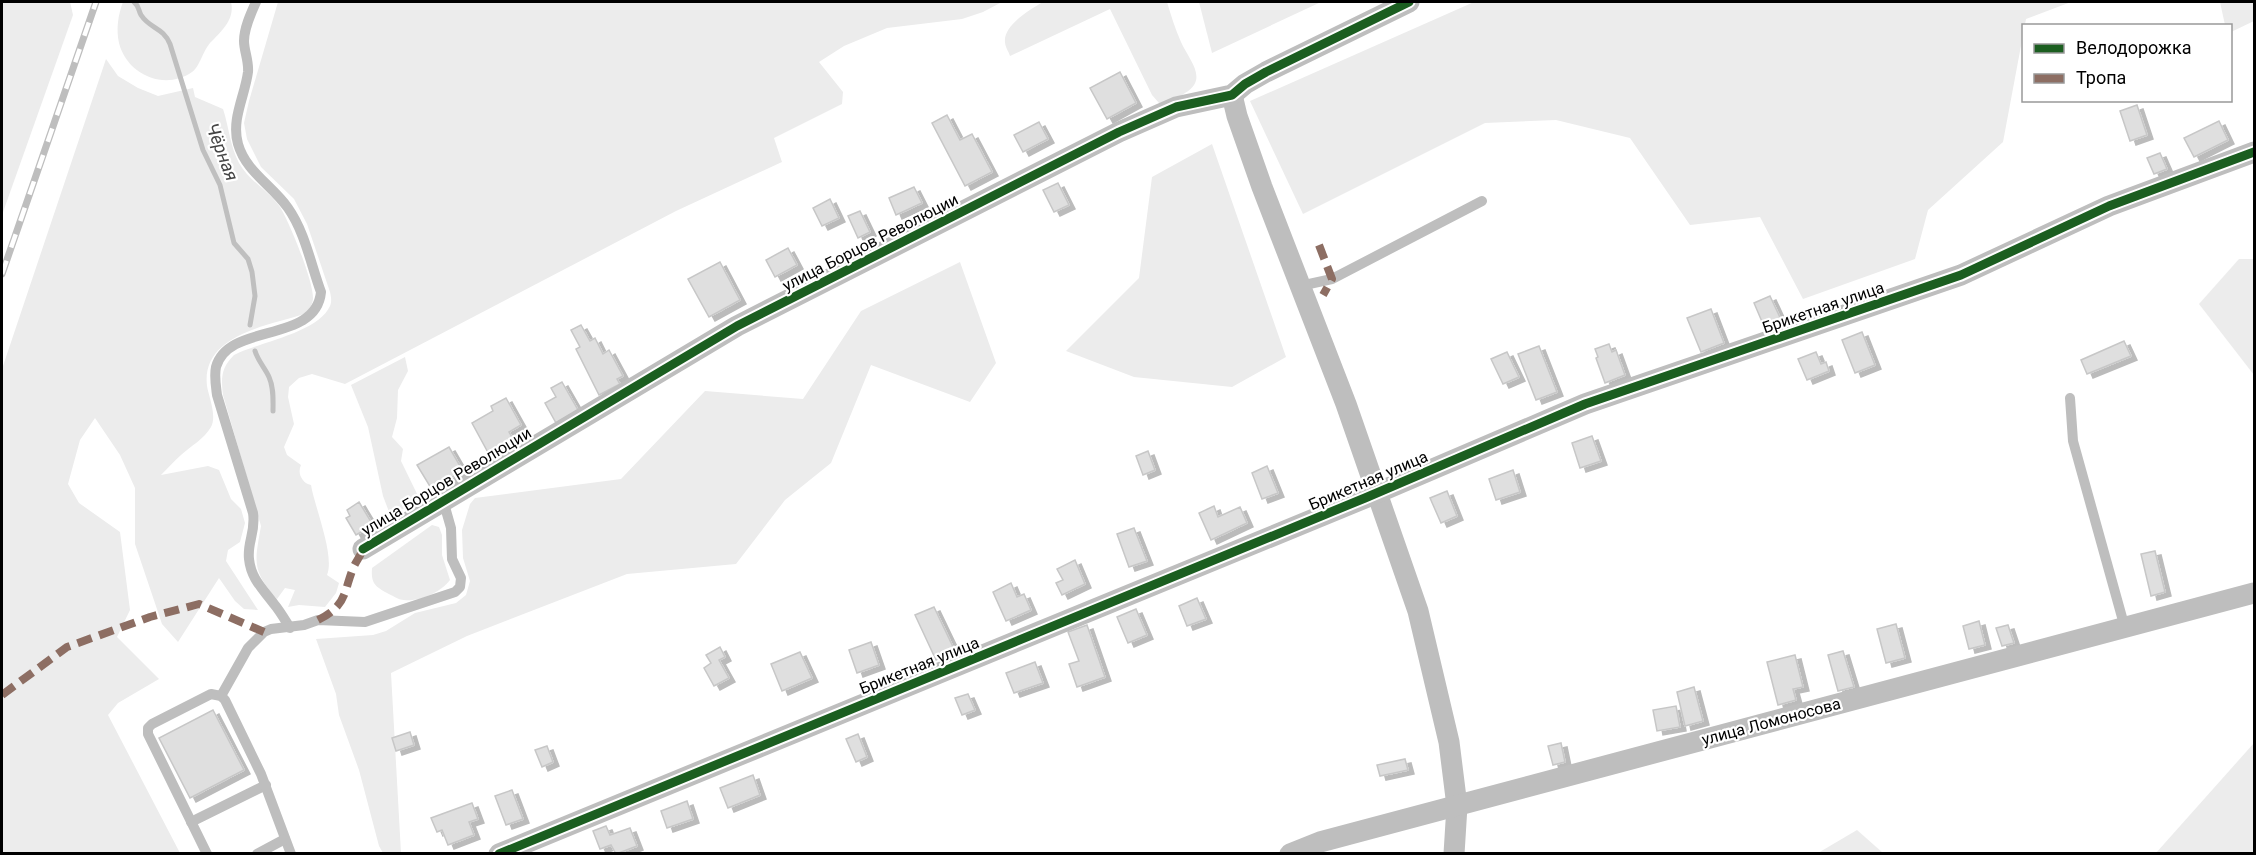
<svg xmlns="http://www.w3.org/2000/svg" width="2256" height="855" viewBox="0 0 2256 855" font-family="Roboto,sans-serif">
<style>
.green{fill:#ececec}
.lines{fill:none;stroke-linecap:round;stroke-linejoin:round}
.stream{stroke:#bfbfbf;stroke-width:5}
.building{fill:#dfdfdf;stroke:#c7c7c7;stroke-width:1.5;filter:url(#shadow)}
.lane{stroke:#bebebe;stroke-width:10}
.street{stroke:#bebebe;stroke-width:21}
.rail-casing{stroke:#bebebe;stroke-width:7}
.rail{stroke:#fff;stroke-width:4.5;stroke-dasharray:14;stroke-linecap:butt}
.quiet{stroke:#8d6e63;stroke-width:8;stroke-dasharray:15 8;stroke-linecap:butt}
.cycleway-casing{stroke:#fff;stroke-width:13}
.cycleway{stroke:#1b5e20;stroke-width:9}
.labels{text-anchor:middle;stroke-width:4.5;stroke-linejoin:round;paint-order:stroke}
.street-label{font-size:16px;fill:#000;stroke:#fff}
.water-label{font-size:18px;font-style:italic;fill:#444;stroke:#fff}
</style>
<defs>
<filter id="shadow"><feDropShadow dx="6" dy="4" stdDeviation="0" flood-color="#0004"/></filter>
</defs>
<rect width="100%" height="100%" fill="#fff"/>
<!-- green -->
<g class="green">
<path d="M 2,2 L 70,2 L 73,15 L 2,215 Z"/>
<path d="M 123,2 L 231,2 C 235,18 223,30 212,41 C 203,49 200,67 192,72 C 165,91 127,75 119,43 C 116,29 118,15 123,2 Z"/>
<path d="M 278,2 L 1002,2 L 983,12 L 962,19 L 887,28 L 844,46 L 819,62 L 843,92 L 842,104 L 774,138 L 782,162 L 676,211 L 345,384 L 312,374 L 299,378 L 289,387 L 288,397 L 294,424 L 284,447 L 287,455 L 301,465 C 297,473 302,483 311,485 C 315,508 335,556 327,575 L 339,583 L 336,593 L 325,607 L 299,605 L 288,607 L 295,590 L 285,588 L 277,599 C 251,570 255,561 261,526 L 223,395 C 221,378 221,368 234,355 C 259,342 318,333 330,306 C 332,301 331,297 330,292 L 307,224 L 294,199 L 261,167 L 247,139 L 244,123 L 249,101 Z"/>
<path d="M 1043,2 L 1167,2 C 1171,15 1175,29 1181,42 C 1189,60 1209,79 1185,93 C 1176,99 1170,103 1159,103 L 1152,95 L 1110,9 L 1010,56 C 1009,52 1005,47 1005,42 C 1003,25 1031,9 1043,2 Z"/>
<path d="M 1199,2 L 1321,2 L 1212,53 Z"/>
<path d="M 1474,2 L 2071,2 L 2026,19 L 2003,142 L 1928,210 L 1915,259 L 1803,299 L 1760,217 L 1690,225 L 1630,138 L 1556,120 L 1485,123 L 1303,214 L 1250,101 Z"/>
<path d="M 2220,2 L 2254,2 L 2254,21 L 2231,32 L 2230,26 L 2225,25 Z"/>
<path d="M 106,59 L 118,76 L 138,88 L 158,96 L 193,88 L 195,97 L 223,109 C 229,127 230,146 239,163 C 249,181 268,190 280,207 C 289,221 314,282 313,299 C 312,306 309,309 304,314 C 267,326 201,335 207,386 C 209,398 217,415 211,427 C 204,439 191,446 181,455 C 174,461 168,468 161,475 L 208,466 L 219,470 L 231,499 L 241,509 L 245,523 L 240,542 L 228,550 L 226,561 L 258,610 L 244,609 L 235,601 L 219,578 L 178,642 L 162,624 L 135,544 L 135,488 L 120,455 L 95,418 L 80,440 L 68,484 L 79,503 L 120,532 L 130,610 L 117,637 L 159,679 L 118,703 L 108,715 L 180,853 L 2,854 L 2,369 Z"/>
<path d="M 1212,144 L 1286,357 L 1232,387 L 1134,377 L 1066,351 L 1139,278 L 1152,177 Z"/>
<path d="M 2239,259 L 2254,259 L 2254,375 L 2199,304 Z"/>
<path d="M 960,262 L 996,363 L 970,402 L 871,365 L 831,463 L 785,500 L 736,564 L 627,574 L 467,636 L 391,673 L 401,853 L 383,853 L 379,846 L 359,770 L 339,715 L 336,694 L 316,639 L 373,635 L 386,631 L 415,613 L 456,603 L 466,595 L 470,581 L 463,558 L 462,530 L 470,504 L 475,498 L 621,479 L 705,391 L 803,399 L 861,311 Z"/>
<path d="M 405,357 L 408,371 L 398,390 L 397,418 L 392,437 L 403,449 L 401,461 L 419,498 L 391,517 L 383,496 L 368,427 L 351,385 Z"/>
<path d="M 432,525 L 439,527 L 442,535 L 442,555 L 450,580 C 441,592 420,602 404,600 C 398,600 392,595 387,593 C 374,586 371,582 372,568 Z"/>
<path d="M 2254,743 L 2254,853 L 2156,853 Z"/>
<path d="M 1857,830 L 1883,853 L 1818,853 Z"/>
</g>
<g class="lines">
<!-- stream -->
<g class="stream">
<path d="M 134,2 C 139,6 138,9 141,15 C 150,29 163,27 170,44 L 203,150 L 220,185 L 234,243 L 248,259 L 252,272 L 255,296 L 250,325"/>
<path d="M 255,351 C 258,361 265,368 269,377 C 274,388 273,400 273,411"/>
</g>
</g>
<!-- building -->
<g class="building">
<path d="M 1120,72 L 1136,103 L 1107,119 L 1090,88 Z"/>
<path d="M 2137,105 L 2147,135 L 2130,141 L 2120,111 Z"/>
<path d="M 947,115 L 960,140 L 972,134 L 992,172 L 965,186 L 932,123 Z"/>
<path d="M 2219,121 L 2228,140 L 2194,157 L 2184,138 Z"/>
<path d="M 1039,122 L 1048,139 L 1023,152 L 1014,135 Z"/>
<path d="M 2160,153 L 2167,169 L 2154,174 L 2147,158 Z"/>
<path d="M 1058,183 L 1069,205 L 1054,212 L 1043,190 Z"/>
<path d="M 914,187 L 922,203 L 896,215 L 889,198 Z"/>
<path d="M 830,199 L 839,218 L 822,226 L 813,208 Z"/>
<path d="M 860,211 L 870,232 L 858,238 L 848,216 Z"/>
<path d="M 788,248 L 797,265 L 775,277 L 766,260 Z"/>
<path d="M 720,262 L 740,300 L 709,317 L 688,279 Z"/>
<path d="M 1770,296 L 1783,324 L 1766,331 L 1754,303 Z"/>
<path d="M 1711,309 L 1724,343 L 1701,352 L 1687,318 Z"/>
<path d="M 581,325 L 590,341 L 595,338 L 603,354 L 609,350 L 623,376 L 617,379 L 620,384 L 599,395 L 576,349 L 580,347 L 571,330 Z"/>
<path d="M 1862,332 L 1875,365 L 1855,373 L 1842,340 Z"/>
<path d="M 2124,341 L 2131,356 L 2087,374 L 2081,360 Z"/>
<path d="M 1609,344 L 1612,352 L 1616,350 L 1625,375 L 1605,383 L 1596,358 L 1598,357 L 1595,349 Z"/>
<path d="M 1539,346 L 1557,392 L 1536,400 L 1518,354 Z"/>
<path d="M 1507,352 L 1519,377 L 1503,384 L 1491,359 Z"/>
<path d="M 1816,352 L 1821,364 L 1826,362 L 1829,371 L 1807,380 L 1798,359 Z"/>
<path d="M 562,382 L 578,410 L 556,423 L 545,403 L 556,397 L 551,388 Z"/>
<path d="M 506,398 L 521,425 L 509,432 L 516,444 L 491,458 L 472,423 L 493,411 L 491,406 Z"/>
<path d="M 1592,436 L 1601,461 L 1580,468 L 1572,443 Z"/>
<path d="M 449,447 L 463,471 L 447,480 L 449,484 L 434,493 L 417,465 Z"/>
<path d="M 1148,451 L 1155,470 L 1143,475 L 1136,456 Z"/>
<path d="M 1267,466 L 1278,493 L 1262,499 L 1252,473 Z"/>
<path d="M 1513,470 L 1520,492 L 1496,500 L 1489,479 Z"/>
<path d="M 1447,491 L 1457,516 L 1441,523 L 1430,498 Z"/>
<path d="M 359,502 L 373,525 L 356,535 L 346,518 L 350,516 L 347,510 Z"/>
<path d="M 1214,506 L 1218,517 L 1240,507 L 1247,523 L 1211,540 L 1199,513 Z"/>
<path d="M 1134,528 L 1147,561 L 1129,567 L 1117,534 Z"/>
<path d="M 2155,551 L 2165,592 L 2151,596 L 2141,554 Z"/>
<path d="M 1075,560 L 1085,584 L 1062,595 L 1056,583 L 1063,580 L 1057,569 Z"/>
<path d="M 1011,583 L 1017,597 L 1024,594 L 1031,610 L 1006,621 L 993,592 Z"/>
<path d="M 1197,598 L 1206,619 L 1187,626 L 1179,606 Z"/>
<path d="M 934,607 L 955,651 L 936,660 L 915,615 Z"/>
<path d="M 1136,609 L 1147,635 L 1128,643 L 1117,617 Z"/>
<path d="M 1979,621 L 1985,645 L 1969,649 L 1963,626 Z"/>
<path d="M 1896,624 L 1905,658 L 1886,663 L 1877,629 Z"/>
<path d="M 1087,625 L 1105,677 L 1077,687 L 1069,664 L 1079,661 L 1068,632 Z"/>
<path d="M 2008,625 L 2014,643 L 2002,646 L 1996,628 Z"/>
<path d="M 871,642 L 879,665 L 857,673 L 849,650 Z"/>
<path d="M 720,647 L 725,657 L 719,660 L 729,678 L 714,686 L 704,668 L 711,663 L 706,655 Z"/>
<path d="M 1843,651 L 1854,687 L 1838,691 L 1828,655 Z"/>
<path d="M 800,652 L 812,678 L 782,691 L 771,664 Z"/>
<path d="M 1795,655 L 1803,687 L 1793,689 L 1796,700 L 1778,705 L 1767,662 Z"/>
<path d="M 1035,662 L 1043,683 L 1014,693 L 1006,673 Z"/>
<path d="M 1694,687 L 1703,721 L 1685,726 L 1677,692 Z"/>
<path d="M 968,694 L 975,710 L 962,715 L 955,698 Z"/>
<path d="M 1676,706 L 1680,727 L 1657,731 L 1653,710 Z"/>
<path d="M 213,710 L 244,770 L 190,798 L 159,738 Z"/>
<path d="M 410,732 L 414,745 L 396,751 L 392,738 Z"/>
<path d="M 858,734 L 867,757 L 856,762 L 846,739 Z"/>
<path d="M 1561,743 L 1565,762 L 1553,765 L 1548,746 Z"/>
<path d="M 547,746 L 553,762 L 542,767 L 535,750 Z"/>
<path d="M 1405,759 L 1408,770 L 1380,776 L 1377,765 Z"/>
<path d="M 753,775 L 760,795 L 728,808 L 720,788 Z"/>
<path d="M 512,790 L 523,819 L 506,825 L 495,796 Z"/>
<path d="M 687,801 L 693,819 L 667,828 L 661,811 Z"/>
<path d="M 472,803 L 478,819 L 469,822 L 474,835 L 448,845 L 442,830 L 437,832 L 431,818 Z"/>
<path d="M 606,826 L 610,835 L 630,828 L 637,846 L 616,854 L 611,845 L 600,849 L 593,831 Z"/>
</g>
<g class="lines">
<!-- lane -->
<g class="lane">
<path d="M 256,2 C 251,13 244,28 244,41 C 244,51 249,61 248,72 C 245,96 231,119 238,144 C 246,172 272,185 288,208 C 305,232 311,265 321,292 C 316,344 228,322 216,367 C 214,376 216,387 217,395 L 253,513 C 256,532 247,542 249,559 C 251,579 263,589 274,604 C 280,611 285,620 290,628"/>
<path d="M 1300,286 L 1332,279 L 1482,201"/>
<path d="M 2070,398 L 2073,441 L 2125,628"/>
<path d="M 221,696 L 248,648 L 264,632 L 271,629 L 304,625 L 318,620 L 365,622 L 455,592 L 460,587 L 461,578 L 452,559 L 451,528 L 443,500"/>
<path d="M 191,822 L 266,785"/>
<path d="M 207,854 L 148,734 L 148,728 L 152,724 L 211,694 L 221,696 L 225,700 L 261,774 L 291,854"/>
<path d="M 257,854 L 285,839"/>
</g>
<!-- street -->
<g class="street">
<path d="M 1232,95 L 1237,116 L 1262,187 L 1346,404 L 1418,611 L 1449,742 L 1457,806 L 1454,854"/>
<path d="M 363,549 L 737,326 L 1119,132 L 1176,107 L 1232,95 L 1245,84 L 1266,72 L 1409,2"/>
<path d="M 499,854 L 1365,498 L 1585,404 L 1961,275 L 2109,206 L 2254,152"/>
<path d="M 1290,854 L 1320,842 L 2254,593"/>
</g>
<defs>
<path id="rail" d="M 2,274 L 96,2"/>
</defs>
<!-- rail casing -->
<use href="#rail" class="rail-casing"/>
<!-- rail -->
<use href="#rail" class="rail"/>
<!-- quiet -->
<g class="quiet">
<path d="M 1319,245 L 1332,279 L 1323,295"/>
<path d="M 318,620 C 348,605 343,592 354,566 C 357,560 361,555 363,549"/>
<path d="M 2,695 L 67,647 L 150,617 L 199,604 L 264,632"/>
</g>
<defs>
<g id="cycleway">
<path d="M 363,549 L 737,326 L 1119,132 L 1176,107 L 1232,95 L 1245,84 L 1266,72 L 1409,2"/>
<path d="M 499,854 L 1365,498 L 1585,404 L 1961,275 L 2109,206 L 2254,152"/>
</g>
</defs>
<!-- cycleway casing -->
<use href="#cycleway" class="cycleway-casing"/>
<!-- cycleway -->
<use href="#cycleway" class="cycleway"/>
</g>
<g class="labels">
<!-- street labels -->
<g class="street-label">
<text transform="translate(870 242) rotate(-27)" y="6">улица Борцов Революции</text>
<text transform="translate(1823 307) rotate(-19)" y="6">Брикетная улица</text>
<text transform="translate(1368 480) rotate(-23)" y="6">Брикетная улица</text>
<text transform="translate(446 481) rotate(-31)" y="6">улица Борцов Революции</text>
<text transform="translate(919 665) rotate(-22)" y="6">Брикетная улица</text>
<text transform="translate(1771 721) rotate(-15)" y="6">улица Ломоносова</text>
</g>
<!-- water labels -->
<g class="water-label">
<text transform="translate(222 152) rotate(69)" y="6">Чёрная</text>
</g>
</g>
<!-- border -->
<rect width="2256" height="855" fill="none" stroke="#000000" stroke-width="6"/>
<!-- legend -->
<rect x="2022" y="24" width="210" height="78" fill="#ffffff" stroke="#999999" stroke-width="1.5"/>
<rect x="2034" y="44" width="30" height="9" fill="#1b5e20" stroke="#999999" stroke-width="1.5"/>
<text x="2076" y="54" font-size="18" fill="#000000">Велодорожка</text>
<rect x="2034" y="74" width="30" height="9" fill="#8d6e63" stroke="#999999" stroke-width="1.5"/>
<text x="2076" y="84" font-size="18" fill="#000000">Тропа</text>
</svg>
